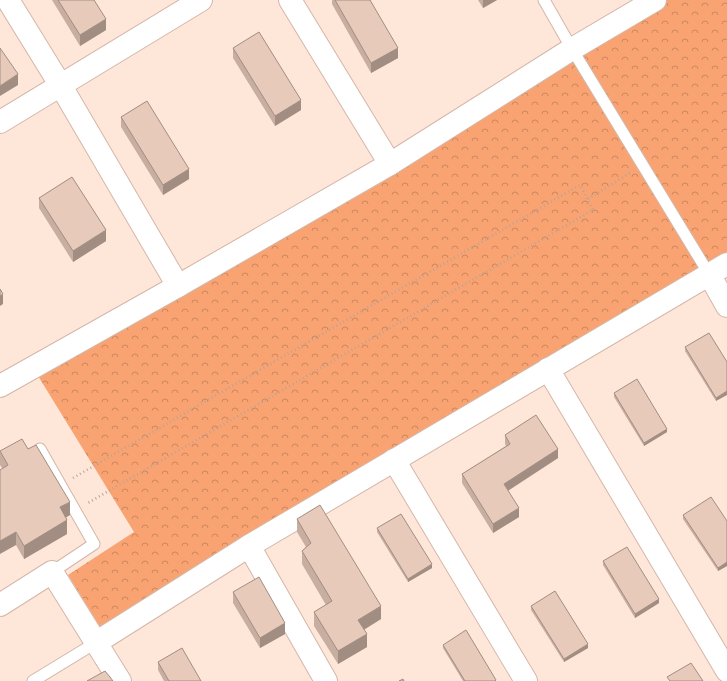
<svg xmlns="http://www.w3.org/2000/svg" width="727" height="681" viewBox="0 0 727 681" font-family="Commissioner,sans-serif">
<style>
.forest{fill:url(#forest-crowns)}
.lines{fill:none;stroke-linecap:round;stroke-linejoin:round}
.lane-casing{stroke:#d4b7a8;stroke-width:13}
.street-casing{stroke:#d4b7a8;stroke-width:24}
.path{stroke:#b7a499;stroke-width:2.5;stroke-dasharray:1 3;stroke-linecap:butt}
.lane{stroke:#fff;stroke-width:11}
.street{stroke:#fff;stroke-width:22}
.wall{fill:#c7aea0}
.shaded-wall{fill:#a28d82}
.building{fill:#e7caba;stroke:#a28d82}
</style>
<defs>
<pattern id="forest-crowns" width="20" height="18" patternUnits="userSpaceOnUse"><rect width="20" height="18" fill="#faa372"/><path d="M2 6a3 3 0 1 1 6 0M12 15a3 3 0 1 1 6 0" fill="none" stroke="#cc865e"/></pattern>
</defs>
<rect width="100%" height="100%" fill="#fee6d9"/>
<!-- forest -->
<path class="forest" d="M 657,0 L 727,0 L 727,259 L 100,627 L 68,575 L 134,532 L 35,371 Z"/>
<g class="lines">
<defs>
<g id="lane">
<path d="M 544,0 L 572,49 L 709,274"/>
<path d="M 40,449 L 94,544 L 52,572"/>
<path d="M 33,681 L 97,642"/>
</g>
<g id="street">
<path d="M 8,0 L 61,86 L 178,286"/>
<path d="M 290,0 L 390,164"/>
<path d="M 0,122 L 201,0"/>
<path d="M 709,274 L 727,306"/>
<path d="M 548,369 L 727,671"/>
<path d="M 0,386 L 178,286 L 390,164 L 572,49 L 655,0"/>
<path d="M 394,460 L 526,681"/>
<path d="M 249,546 L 326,681"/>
<path d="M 0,605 L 52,572 L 120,681"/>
<path d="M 97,642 L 249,546 L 727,264"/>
</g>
</defs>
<!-- lane casing -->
<use href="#lane" class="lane-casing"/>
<!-- street casing -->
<use href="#street" class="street-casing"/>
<!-- path -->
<g class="path">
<path d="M 588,199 L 630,173"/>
<path d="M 73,478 L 580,185 L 593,210 L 88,503"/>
</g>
<!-- lane -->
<use href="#lane" class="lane"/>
<!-- street -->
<use href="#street" class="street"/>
</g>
<!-- wall -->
<g class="wall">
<path d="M 52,0 L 94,0 L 106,30 L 80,46 Z"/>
<path d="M 332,0 L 370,0 L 398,58 L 371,73 L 332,4 Z"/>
<path d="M 478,0 L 497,0 L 483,8 Z"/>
<path d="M 233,48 L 301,110 L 275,126 L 233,58 Z"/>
<path d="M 121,117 L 189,179 L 163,195 L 121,127 Z"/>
<path d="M 39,198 L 106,241 L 73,262 L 39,208 Z"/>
<path d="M 685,347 L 727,362 L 716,401 L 685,351 Z"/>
<path d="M 614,393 L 667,432 L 644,446 L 614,397 Z"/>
<path d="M 505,435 L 558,458 L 508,491 L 519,517 L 493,533 L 462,483 L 462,474 L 506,446 L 505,444 Z"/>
<path d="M 28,449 L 70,515 L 66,517 L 67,534 L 24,559 L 16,545 L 2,468 L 0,465 L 0,451 Z"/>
<path d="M 683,515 L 727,521 L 727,566 L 718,571 L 683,519 Z"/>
<path d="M 297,519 L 381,619 L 364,630 L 367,647 L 338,664 L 314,626 L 314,612 L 326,605 L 302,564 L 302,551 L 306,547 L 297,532 Z"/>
<path d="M 377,528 L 432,568 L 408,582 L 377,532 Z"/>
<path d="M 603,561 L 659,603 L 635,618 L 603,565 Z"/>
<path d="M 233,592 L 285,634 L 260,648 L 233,603 Z"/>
<path d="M 531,606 L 588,648 L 564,662 L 531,610 Z"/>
<path d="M 443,645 L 496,681 L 463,681 L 443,648 Z"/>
<path d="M 158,662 L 201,681 L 164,681 L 158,670 Z"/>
</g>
<!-- shaded-wall -->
<g class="shaded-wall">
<path d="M 483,0 L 497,0 L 483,8 Z"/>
<path d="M 106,19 L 106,30 L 80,46 L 80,35 Z"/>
<path d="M 398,48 L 398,58 L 371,73 L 371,63 Z"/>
<path d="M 18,74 L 18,85 L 0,96 L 0,86 Z"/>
<path d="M 301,100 L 301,110 L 275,126 L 275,116 Z"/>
<path d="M 189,169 L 189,179 L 163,195 L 163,185 Z"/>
<path d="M 106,230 L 106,241 L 73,262 L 73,251 Z"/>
<path d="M 3,294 L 3,304 L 0,306 L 0,296 Z"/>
<path d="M 727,391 L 727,395 L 716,401 L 716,398 Z"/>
<path d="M 667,429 L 667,432 L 644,446 L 644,443 Z"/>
<path d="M 558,449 L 558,458 L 504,493 L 504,484 Z"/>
<path d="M 70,502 L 70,515 L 60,521 L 60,507 Z"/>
<path d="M 519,508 L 519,517 L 493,533 L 493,524 Z"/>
<path d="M 67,520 L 67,534 L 24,559 L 24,546 Z"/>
<path d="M 16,532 L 16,545 L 0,554 L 0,541 Z"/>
<path d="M 727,562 L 727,566 L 718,571 L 718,568 Z"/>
<path d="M 432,564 L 432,568 L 408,582 L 408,579 Z"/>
<path d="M 659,599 L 659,603 L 635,618 L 635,614 Z"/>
<path d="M 381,606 L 381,619 L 358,633 L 358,620 Z"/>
<path d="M 285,623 L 285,634 L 260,648 L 260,638 Z"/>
<path d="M 367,634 L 367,647 L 338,664 L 338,651 Z"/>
<path d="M 588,644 L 588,648 L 564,662 L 564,659 Z"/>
</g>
<!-- building -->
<g class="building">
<path d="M 58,0 L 94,0 L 106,19 L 80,35 Z"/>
<path d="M 335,0 L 370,0 L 398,48 L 371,63 Z"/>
<path d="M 259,32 L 301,100 L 275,116 L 233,48 Z"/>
<path d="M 0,48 L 18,74 L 0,86 Z"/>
<path d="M 147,101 L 189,169 L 163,185 L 121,117 Z"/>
<path d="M 72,177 L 106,230 L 73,251 L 39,198 Z"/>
<path d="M 0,289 L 3,294 L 0,296 Z"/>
<path d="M 709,333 L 727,362 L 727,391 L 716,398 L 685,347 Z"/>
<path d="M 637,379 L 667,429 L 644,443 L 614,393 Z"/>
<path d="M 536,415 L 558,449 L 504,484 L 519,508 L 493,524 L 462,474 L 510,444 L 505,435 Z"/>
<path d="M 22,439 L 28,449 L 36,445 L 70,502 L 60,507 L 67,520 L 24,546 L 16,532 L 0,541 L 0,470 L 8,465 L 0,451 Z"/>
<path d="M 711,497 L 727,521 L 727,562 L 718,568 L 683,515 Z"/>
<path d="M 320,505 L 381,606 L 358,620 L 367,634 L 338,651 L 314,612 L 332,601 L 302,551 L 311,543 L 297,519 Z"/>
<path d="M 401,514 L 432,564 L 408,579 L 377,528 Z"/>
<path d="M 627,547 L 659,599 L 635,614 L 603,561 Z"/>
<path d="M 259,577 L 285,623 L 260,638 L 233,592 Z"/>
<path d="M 555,591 L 588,644 L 564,659 L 531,606 Z"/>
<path d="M 466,630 L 496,680 L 495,681 L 465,681 L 443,645 Z"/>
<path d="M 182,648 L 201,681 L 169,681 L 158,662 Z"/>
<path d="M 691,663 L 703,681 L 670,681 L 667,677 Z"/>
<path d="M 105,671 L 110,677 L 113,681 L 87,681 Z"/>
<path d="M 403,679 L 404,681 L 399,681 Z"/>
</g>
</svg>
